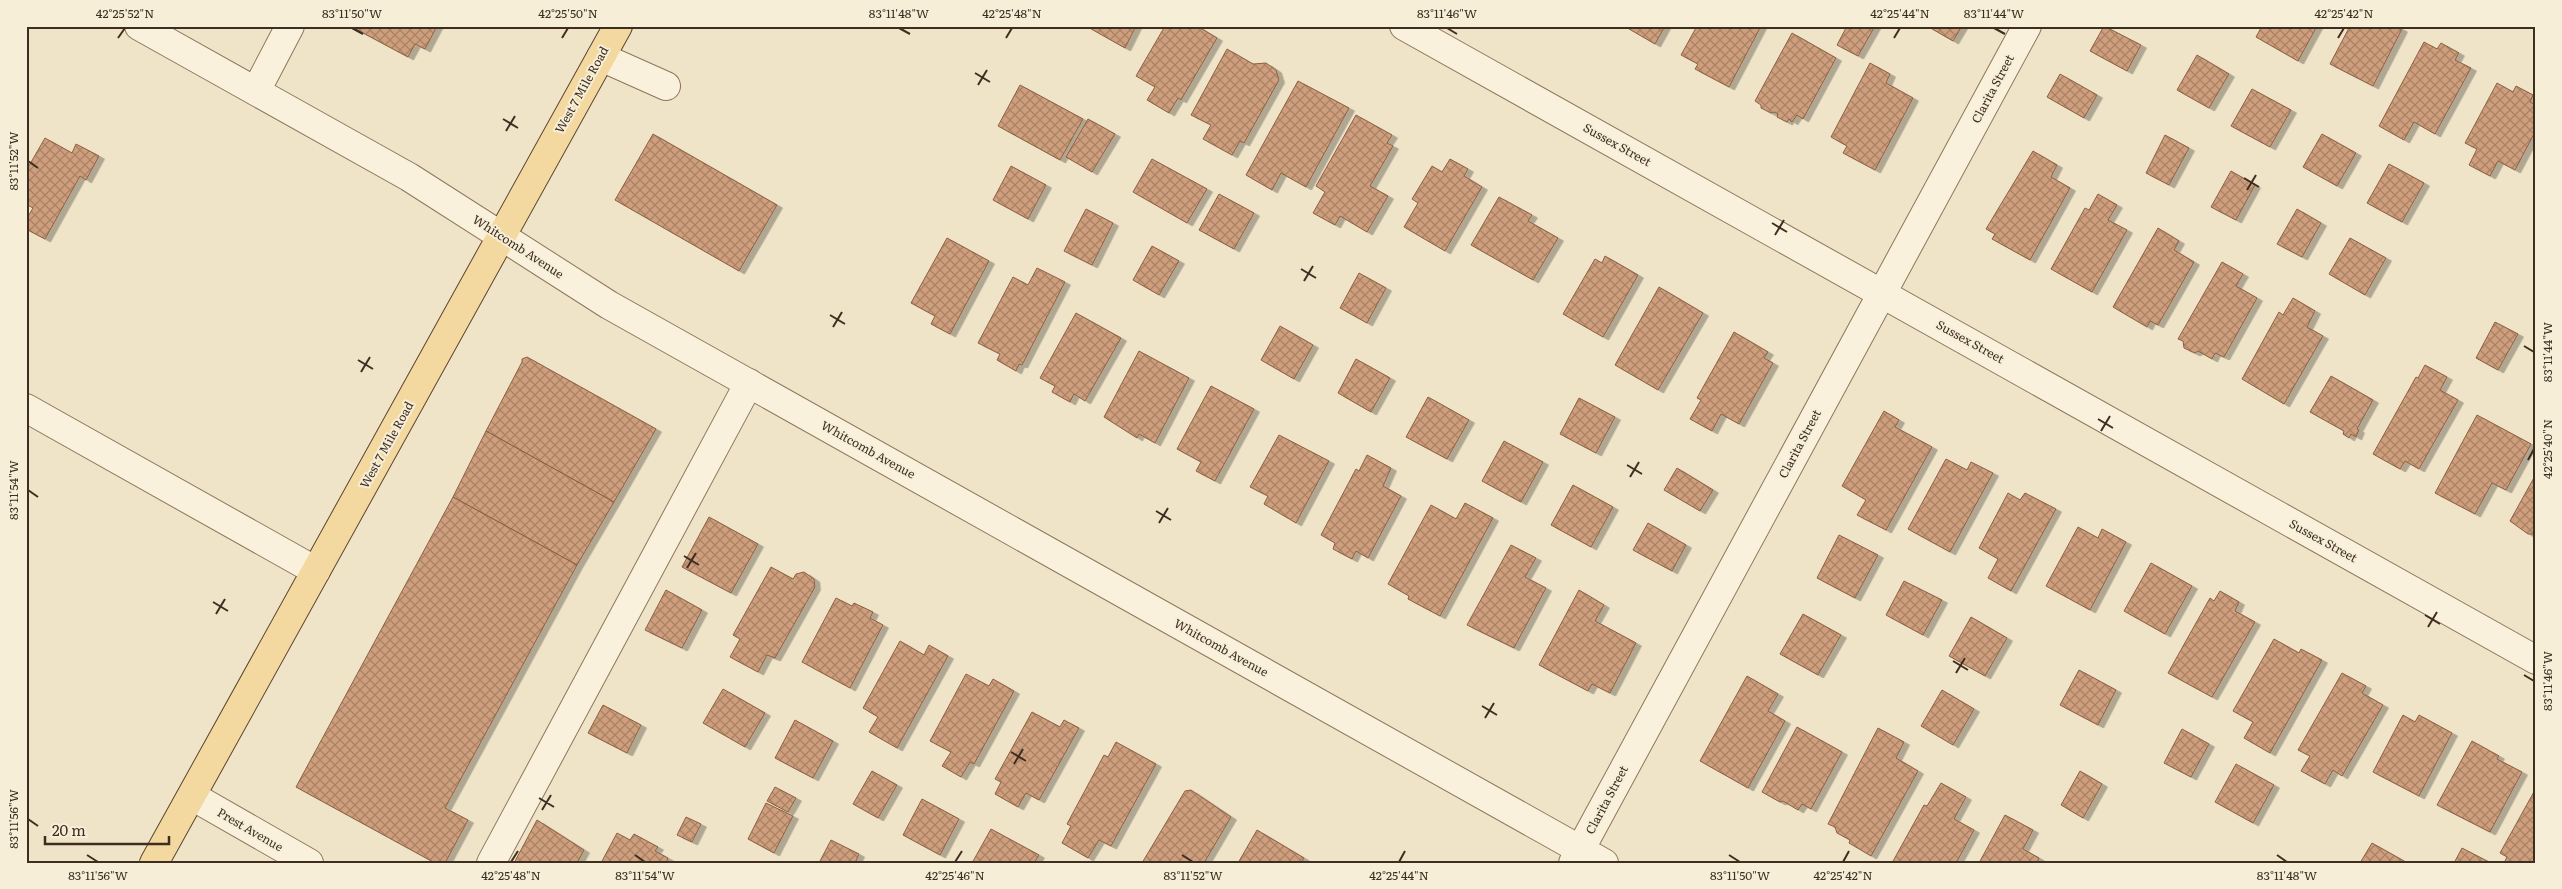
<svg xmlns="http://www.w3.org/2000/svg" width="2562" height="889" viewBox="0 0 2562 889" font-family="Literata,serif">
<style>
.building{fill:url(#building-cross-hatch);stroke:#8d5f41;filter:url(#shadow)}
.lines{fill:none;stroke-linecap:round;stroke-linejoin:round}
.minor-casing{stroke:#8d765c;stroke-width:30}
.major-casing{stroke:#5b4430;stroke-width:30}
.minor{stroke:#faf1dc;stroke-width:28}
.major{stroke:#f3d9a0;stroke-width:28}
.ticks{fill:none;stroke:#3d2e20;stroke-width:2}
.labels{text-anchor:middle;stroke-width:4;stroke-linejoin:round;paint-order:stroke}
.street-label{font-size:12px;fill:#3d2e20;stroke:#f7eed8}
.neatline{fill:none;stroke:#3d2e20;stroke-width:2}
.ticks-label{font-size:12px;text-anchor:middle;fill:#3d2e20}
</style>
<defs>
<pattern id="building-cross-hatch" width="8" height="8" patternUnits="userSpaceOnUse" patternTransform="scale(1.25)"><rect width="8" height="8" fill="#cf9f7d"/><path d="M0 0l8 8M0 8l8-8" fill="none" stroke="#a98266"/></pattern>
<filter id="shadow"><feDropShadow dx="5.5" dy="3" stdDeviation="0" flood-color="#0004"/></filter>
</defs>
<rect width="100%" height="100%" fill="#f0e4c8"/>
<!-- building -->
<g class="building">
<path d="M 350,26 L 437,26 L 425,49 L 415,44 L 408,57 Z"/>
<path d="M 1086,26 L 1136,26 L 1125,48 Z"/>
<path d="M 1165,26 L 1197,26 L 1217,38 L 1181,100 L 1178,98 L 1169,113 L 1147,100 L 1155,87 L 1136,76 Z"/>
<path d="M 1624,26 L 1665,26 L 1655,44 Z"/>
<path d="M 1697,26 L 1761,26 L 1729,87 L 1695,69 L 1698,64 L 1681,55 Z"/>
<path d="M 1847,26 L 1875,26 L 1858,56 L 1837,45 Z"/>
<path d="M 1927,26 L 1962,26 L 1953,41 Z"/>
<path d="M 2104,26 L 2141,45 L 2127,71 L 2090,51 Z"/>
<path d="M 2262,26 L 2317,26 L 2298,61 L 2256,37 Z"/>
<path d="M 2350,26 L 2396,26 L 2402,29 L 2373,86 L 2330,64 Z"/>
<path d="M 1792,33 L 1836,58 L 1803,119 L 1797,115 L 1792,122 L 1789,119 L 1787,122 L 1777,117 L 1778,114 L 1775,112 L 1771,113 L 1761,108 L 1761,105 L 1755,101 Z"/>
<path d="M 2424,42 L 2437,49 L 2441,43 L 2459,53 L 2455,60 L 2471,68 L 2435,134 L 2414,122 L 2404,140 L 2379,126 Z"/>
<path d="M 1227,49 L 1253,64 L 1266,63 L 1276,70 L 1279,80 L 1244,143 L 1240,141 L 1232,155 L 1203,139 L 1211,125 L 1191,115 Z"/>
<path d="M 2197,55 L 2229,74 L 2209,108 L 2177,90 Z"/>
<path d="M 1870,63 L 1890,74 L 1886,83 L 1913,98 L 1875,170 L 1843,153 L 1847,146 L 1831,137 Z"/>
<path d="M 2060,74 L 2097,95 L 2084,118 L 2047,97 Z"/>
<path d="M 1298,81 L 1349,108 L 1306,187 L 1281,173 L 1272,190 L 1246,175 Z"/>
<path d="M 2497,83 L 2513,92 L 2516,86 L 2533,95 L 2530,102 L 2536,105 L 2536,130 L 2515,170 L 2498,161 L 2490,176 L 2469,165 L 2477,149 L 2465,143 Z"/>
<path d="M 1020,85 L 1083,119 L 1060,160 L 998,126 Z"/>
<path d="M 2252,89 L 2291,110 L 2270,147 L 2231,126 Z"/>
<path d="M 1356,115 L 1392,135 L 1387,143 L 1393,146 L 1370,186 L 1388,196 L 1367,232 L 1340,216 L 1335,225 L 1313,213 L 1325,192 L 1316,186 Z"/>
<path d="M 1088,119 L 1115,134 L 1092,172 L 1066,157 Z"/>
<path d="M 653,134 L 777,205 L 739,271 L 615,200 Z"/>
<path d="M 2322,134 L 2356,153 L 2337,186 L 2303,167 Z"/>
<path d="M 2165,135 L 2189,148 L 2169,185 L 2146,173 Z"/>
<path d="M 45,138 L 72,153 L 76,144 L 99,156 L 86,180 L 80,176 L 45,239 L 26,229 L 26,220 L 33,208 L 26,204 L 26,171 Z"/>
<path d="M 2033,151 L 2057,165 L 2051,177 L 2070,188 L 2030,260 L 1992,239 L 1995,234 L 1986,229 Z"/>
<path d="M 1152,159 L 1207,189 L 1187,223 L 1133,192 Z"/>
<path d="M 1450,159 L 1468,169 L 1464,176 L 1482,187 L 1445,251 L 1404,227 L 1418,203 L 1412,199 L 1432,166 L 1442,172 Z"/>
<path d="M 2389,164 L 2424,183 L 2402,222 L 2367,203 Z"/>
<path d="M 1011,166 L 1046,185 L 1028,219 L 993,200 Z"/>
<path d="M 2231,171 L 2255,185 L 2236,220 L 2211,207 Z"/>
<path d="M 1219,194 L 1254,213 L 1234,249 L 1199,230 Z"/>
<path d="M 2098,194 L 2117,205 L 2108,220 L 2127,230 L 2092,292 L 2051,269 L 2085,208 L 2089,210 Z"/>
<path d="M 1499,197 L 1532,215 L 1528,221 L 1558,238 L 1533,280 L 1471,245 Z"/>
<path d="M 1086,209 L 1113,223 L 1092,265 L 1064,251 Z"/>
<path d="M 2297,209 L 2321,223 L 2302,257 L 2277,244 Z"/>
<path d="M 2158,228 L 2179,241 L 2174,250 L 2194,262 L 2158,325 L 2150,321 L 2147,327 L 2113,307 Z"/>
<path d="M 947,238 L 989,261 L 950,334 L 931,324 L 935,316 L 911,303 Z"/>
<path d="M 2350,238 L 2386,258 L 2365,295 L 2329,274 Z"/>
<path d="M 1152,246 L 1179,261 L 1159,295 L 1133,280 Z"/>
<path d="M 1605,256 L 1638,275 L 1603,337 L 1563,314 L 1595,259 L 1602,263 Z"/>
<path d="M 2222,262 L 2243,274 L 2236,286 L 2257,298 L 2224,357 L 2215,353 L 2212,359 L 2198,351 L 2195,353 L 2184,348 L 2183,341 L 2178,339 Z"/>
<path d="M 1037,268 L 1065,282 L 1022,365 L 1019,364 L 1016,371 L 997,360 L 1000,354 L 978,343 L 1013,277 L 1028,285 Z"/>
<path d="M 1359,273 L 1386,288 L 1367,323 L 1340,308 Z"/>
<path d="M 1659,287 L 1703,313 L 1658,390 L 1615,365 Z"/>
<path d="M 2293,298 L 2315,311 L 2307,327 L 2323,336 L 2284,404 L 2242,379 L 2279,312 L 2283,315 Z"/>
<path d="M 1076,313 L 1121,338 L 1085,401 L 1074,394 L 1070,402 L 1052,392 L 1055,386 L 1040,378 Z"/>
<path d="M 2495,322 L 2518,334 L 2498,370 L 2476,358 Z"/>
<path d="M 1280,326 L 1313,345 L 1294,379 L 1261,360 Z"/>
<path d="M 1734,332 L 1768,352 L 1764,358 L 1773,363 L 1739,424 L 1721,414 L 1712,431 L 1690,419 L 1701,400 L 1697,398 Z"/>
<path d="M 1139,351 L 1189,378 L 1155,443 L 1139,434 L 1137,438 L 1104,417 Z"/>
<path d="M 527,357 L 656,429 L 614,502 L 486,431 L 522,362 L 522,359 Z"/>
<path d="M 1356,359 L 1390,378 L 1371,412 L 1338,393 Z"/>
<path d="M 2425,365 L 2447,377 L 2440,390 L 2458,400 L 2419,469 L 2405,461 L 2400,469 L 2373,454 L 2416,377 L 2418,378 Z"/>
<path d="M 2331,376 L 2373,400 L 2357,429 L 2359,430 L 2356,437 L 2351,434 L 2349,438 L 2343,434 L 2344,431 L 2310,412 Z"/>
<path d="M 1211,386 L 1254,409 L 1215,481 L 1196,471 L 1201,462 L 1177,449 Z"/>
<path d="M 1428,397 L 1469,420 L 1447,459 L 1406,437 Z"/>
<path d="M 1579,398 L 1615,417 L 1596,453 L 1560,434 Z"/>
<path d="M 1884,411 L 1899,420 L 1895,427 L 1932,447 L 1886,530 L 1857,515 L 1866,500 L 1842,486 Z"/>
<path d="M 2477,415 L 2531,444 L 2506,490 L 2492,483 L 2475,514 L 2435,493 Z"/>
<path d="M 486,431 L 614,502 L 577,565 L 453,497 Z"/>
<path d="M 1279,435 L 1329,461 L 1296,523 L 1264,504 L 1268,496 L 1250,487 Z"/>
<path d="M 1504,441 L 1543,462 L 1521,502 L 1482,481 Z"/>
<path d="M 1367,455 L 1391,468 L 1383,486 L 1401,496 L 1368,558 L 1356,551 L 1352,559 L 1333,549 L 1335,543 L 1321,535 L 1356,469 L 1359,471 Z"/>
<path d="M 1946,459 L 1967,470 L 1971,462 L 1993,473 L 1950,552 L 1908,529 Z"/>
<path d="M 1677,468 L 1713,490 L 1700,511 L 1664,490 Z"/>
<path d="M 2536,474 L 2536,534 L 2528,534 L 2510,521 Z"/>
<path d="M 1573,485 L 1613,507 L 1591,547 L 1551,525 Z"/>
<path d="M 2008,493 L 2020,500 L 2025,493 L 2056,509 L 2011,591 L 1988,578 L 1998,559 L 1979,548 Z"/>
<path d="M 453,497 L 577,565 L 445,808 L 468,820 L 445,863 L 435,863 L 296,787 Z"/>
<path d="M 1465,503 L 1493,518 L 1440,616 L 1408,599 L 1409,596 L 1388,584 L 1431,505 L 1456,519 Z"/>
<path d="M 709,517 L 758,544 L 731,593 L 682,567 Z"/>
<path d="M 1648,523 L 1686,545 L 1672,571 L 1633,550 Z"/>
<path d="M 2078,527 L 2098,538 L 2102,529 L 2126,542 L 2090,610 L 2046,586 Z"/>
<path d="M 1839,535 L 1878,555 L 1855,598 L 1817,578 Z"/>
<path d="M 1511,545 L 1536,558 L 1525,577 L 1546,588 L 1514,648 L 1467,625 Z"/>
<path d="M 2151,563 L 2192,586 L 2165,634 L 2124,611 Z"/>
<path d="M 771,567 L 793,579 L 796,574 L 804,572 L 814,579 L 815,587 L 775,658 L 767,655 L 758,672 L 730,657 L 740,639 L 733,635 Z"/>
<path d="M 1904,581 L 1942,600 L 1923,635 L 1886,615 Z"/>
<path d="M 666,590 L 702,610 L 682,648 L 645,630 Z"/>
<path d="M 1579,590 L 1604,605 L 1595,621 L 1636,643 L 1610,693 L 1592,684 L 1588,691 L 1539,665 Z"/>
<path d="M 2220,591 L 2239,602 L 2235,611 L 2255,622 L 2212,697 L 2168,673 L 2210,598 L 2214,601 Z"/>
<path d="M 836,598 L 852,606 L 854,603 L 873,612 L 870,618 L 883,625 L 850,688 L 802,662 Z"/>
<path d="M 1803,614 L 1841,635 L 1818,675 L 1780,654 Z"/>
<path d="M 1971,617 L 2007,638 L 1985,676 L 1949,656 Z"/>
<path d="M 2274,639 L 2299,653 L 2301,649 L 2322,660 L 2270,753 L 2244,738 L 2253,722 L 2233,711 Z"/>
<path d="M 900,641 L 924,655 L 929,645 L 948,656 L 897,748 L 869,732 L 878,717 L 863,708 Z"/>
<path d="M 2079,670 L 2116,690 L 2098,725 L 2060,705 Z"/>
<path d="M 2342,673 L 2366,686 L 2362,693 L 2383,705 L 2342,776 L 2333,770 L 2325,784 L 2301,771 L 2310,756 L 2298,750 Z"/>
<path d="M 966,674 L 989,686 L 993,679 L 1014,691 L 974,764 L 970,762 L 961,777 L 942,766 L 951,752 L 930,741 Z"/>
<path d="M 1747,676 L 1778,694 L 1768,711 L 1785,721 L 1748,788 L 1700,761 Z"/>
<path d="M 723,689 L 765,713 L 745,747 L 703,723 Z"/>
<path d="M 1942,690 L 1974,709 L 1953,745 L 1921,726 Z"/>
<path d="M 603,705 L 641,725 L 627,753 L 588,733 Z"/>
<path d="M 1032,712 L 1060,727 L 1064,720 L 1079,728 L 1039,800 L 1026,793 L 1018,807 L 995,794 L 1001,782 L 995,779 Z"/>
<path d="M 2403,715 L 2415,722 L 2419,715 L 2452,733 L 2419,796 L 2373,772 Z"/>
<path d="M 795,720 L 833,741 L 813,778 L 775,758 Z"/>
<path d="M 1797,727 L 1842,752 L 1811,809 L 1802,804 L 1798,810 L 1783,801 L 1780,802 L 1762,792 Z"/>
<path d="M 1878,728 L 1904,742 L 1896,758 L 1918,771 L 1871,856 L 1849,843 L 1850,840 L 1837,833 L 1835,827 L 1828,824 Z"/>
<path d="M 2182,729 L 2209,744 L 2191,777 L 2164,763 Z"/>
<path d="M 2472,741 L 2499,756 L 2497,759 L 2522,772 L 2490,832 L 2437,805 Z"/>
<path d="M 1116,742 L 1156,764 L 1111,846 L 1099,840 L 1088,858 L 1062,843 L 1071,826 L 1067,824 L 1104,755 L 1108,757 Z"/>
<path d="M 2236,764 L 2274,785 L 2253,823 L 2215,802 Z"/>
<path d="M 872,771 L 897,785 L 878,818 L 853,804 Z"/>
<path d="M 2080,771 L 2102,784 L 2083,818 L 2061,805 Z"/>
<path d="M 1941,783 L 1966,797 L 1954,819 L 1974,830 L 1956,863 L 1892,863 L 1924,805 L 1927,806 Z"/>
<path d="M 775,787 L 796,798 L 788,812 L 767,801 Z"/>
<path d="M 1191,790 L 1231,817 L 1204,863 L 1142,863 L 1185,791 Z"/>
<path d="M 2535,790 L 2536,863 L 2504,863 L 2507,857 L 2500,853 Z"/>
<path d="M 922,799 L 959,819 L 940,855 L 903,835 Z"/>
<path d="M 766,803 L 793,816 L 774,853 L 748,839 Z"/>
<path d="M 2005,815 L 2033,830 L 2023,849 L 2039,858 L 2037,863 L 1979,863 Z"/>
<path d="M 686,817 L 701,824 L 692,842 L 677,835 Z"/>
<path d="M 537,820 L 584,850 L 577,863 L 514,863 Z"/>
<path d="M 991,829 L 1039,855 L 1034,863 L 972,863 Z"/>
<path d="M 1257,830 L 1304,858 L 1301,863 L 1238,863 Z"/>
<path d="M 617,833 L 630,840 L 634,834 L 658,847 L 655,851 L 668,858 L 666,863 L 601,863 Z"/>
<path d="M 831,840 L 859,854 L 855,863 L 819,863 Z"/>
<path d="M 2372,843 L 2404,861 L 2403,863 L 2360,863 Z"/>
<path d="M 2462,848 L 2489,862 L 2488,863 L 2454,863 Z"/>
</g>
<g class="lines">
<defs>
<g id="minor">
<path d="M 139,26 L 409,177 L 609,305 L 1604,863"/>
<path d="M 1404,26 L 2536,660"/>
<path d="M 601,57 L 666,86"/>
<path d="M 256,91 L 290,26"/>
<path d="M 26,408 L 316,571"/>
<path d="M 192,796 L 309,863"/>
<path d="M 491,863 L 749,383"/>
<path d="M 1573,863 L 2027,26"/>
</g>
<path id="major" d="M 154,863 L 618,26"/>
</defs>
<!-- minor casing -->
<use href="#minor" class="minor-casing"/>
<!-- major casing -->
<use href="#major" class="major-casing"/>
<!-- minor -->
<use href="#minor" class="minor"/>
<!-- major -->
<use href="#major" class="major"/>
</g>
<!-- ticks -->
<path class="ticks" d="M 352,28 L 363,34M 899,28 L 910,34M 1447,28 L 1457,34M 1994,28 L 2005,34M 118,38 L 125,28M 562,38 L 568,28M 1006,38 L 1012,28M 1894,38 L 1900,28M 2338,38 L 2344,28M 975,73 L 990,82M 978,85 L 987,70M 503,119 L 518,128M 506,131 L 515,116M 28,161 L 38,168M 2244,178 L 2259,187M 2247,190 L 2256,175M 1772,223 L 1787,232M 1775,235 L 1784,220M 1301,269 L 1316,278M 1304,281 L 1313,266M 830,315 L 845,324M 833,327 L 842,312M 2524,346 L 2534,352M 358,360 L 373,369M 361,372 L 370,357M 2098,419 L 2113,428M 2101,431 L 2110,416M 2528,460 L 2534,449M 1627,465 L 1642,474M 1630,477 L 1639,462M 28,490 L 38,497M 1156,511 L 1171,520M 1159,523 L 1168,508M 684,556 L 699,565M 687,568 L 696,553M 213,602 L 228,611M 216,614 L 225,599M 2425,615 L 2440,624M 2428,627 L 2437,612M 1953,661 L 1968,670M 1956,673 L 1965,658M 2524,675 L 2534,681M 1482,706 L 1497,715M 1485,718 L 1494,703M 1011,752 L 1026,761M 1014,764 L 1023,749M 539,798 L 554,807M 542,810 L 551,795M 28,819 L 38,826M 87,855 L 98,862M 635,855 L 645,862M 1182,855 L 1193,862M 1729,855 L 1740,862M 2277,855 L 2287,862M 511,862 L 518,851M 955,862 L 962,851M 1399,862 L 1405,851M 1843,862 L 1849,851"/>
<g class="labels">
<!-- street labels -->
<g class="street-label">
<text transform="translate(1993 89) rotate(-62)" y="4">Clarita Street</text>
<text transform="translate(582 90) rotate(-61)" y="4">West 7 Mile Road</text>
<text transform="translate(1617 145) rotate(29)" y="4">Sussex Street</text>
<text transform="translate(518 247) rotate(33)" y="4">Whitcomb Avenue</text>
<text transform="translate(1970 342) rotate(29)" y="4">Sussex Street</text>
<text transform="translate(1800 444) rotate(-62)" y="4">Clarita Street</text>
<text transform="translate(387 445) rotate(-61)" y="4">West 7 Mile Road</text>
<text transform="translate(868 450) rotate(29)" y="4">Whitcomb Avenue</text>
<text transform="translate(2323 541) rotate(29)" y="4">Sussex Street</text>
<text transform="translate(1221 648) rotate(29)" y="4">Whitcomb Avenue</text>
<text transform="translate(1607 800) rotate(-62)" y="4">Clarita Street</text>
<text transform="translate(250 830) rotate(30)" y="4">Prest Avenue</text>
</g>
</g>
<!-- border -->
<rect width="2562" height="889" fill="none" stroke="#f7eed8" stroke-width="55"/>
<!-- scale -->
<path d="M45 836v8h124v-8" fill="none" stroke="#3d2e20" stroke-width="2.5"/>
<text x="52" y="836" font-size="15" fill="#3d2e20" stroke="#f7eed8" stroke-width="4" paint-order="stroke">20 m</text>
<rect x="28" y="28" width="2506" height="834" class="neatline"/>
<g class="ticks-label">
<text x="125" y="18">42°25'52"N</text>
<text x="352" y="18">83°11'50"W</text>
<text x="568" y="18">42°25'50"N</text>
<text x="899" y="18">83°11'48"W</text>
<text x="1012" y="18">42°25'48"N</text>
<text x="1447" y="18">83°11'46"W</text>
<text x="1900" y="18">42°25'44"N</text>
<text x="1994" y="18">83°11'44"W</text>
<text x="2344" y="18">42°25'42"N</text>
<text transform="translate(14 161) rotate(-90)" y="4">83°11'52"W</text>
<text transform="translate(2548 352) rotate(-90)" y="4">83°11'44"W</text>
<text transform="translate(2548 449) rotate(-90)" y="4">42°25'40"N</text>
<text transform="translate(14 490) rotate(-90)" y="4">83°11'54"W</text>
<text transform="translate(2548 681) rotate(-90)" y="4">83°11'46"W</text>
<text transform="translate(14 819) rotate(-90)" y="4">83°11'56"W</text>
<text x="98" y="880">83°11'56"W</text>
<text x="511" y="880">42°25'48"N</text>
<text x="645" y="880">83°11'54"W</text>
<text x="955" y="880">42°25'46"N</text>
<text x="1193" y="880">83°11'52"W</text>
<text x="1399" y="880">42°25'44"N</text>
<text x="1740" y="880">83°11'50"W</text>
<text x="1843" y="880">42°25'42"N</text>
<text x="2287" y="880">83°11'48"W</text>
</g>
</svg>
